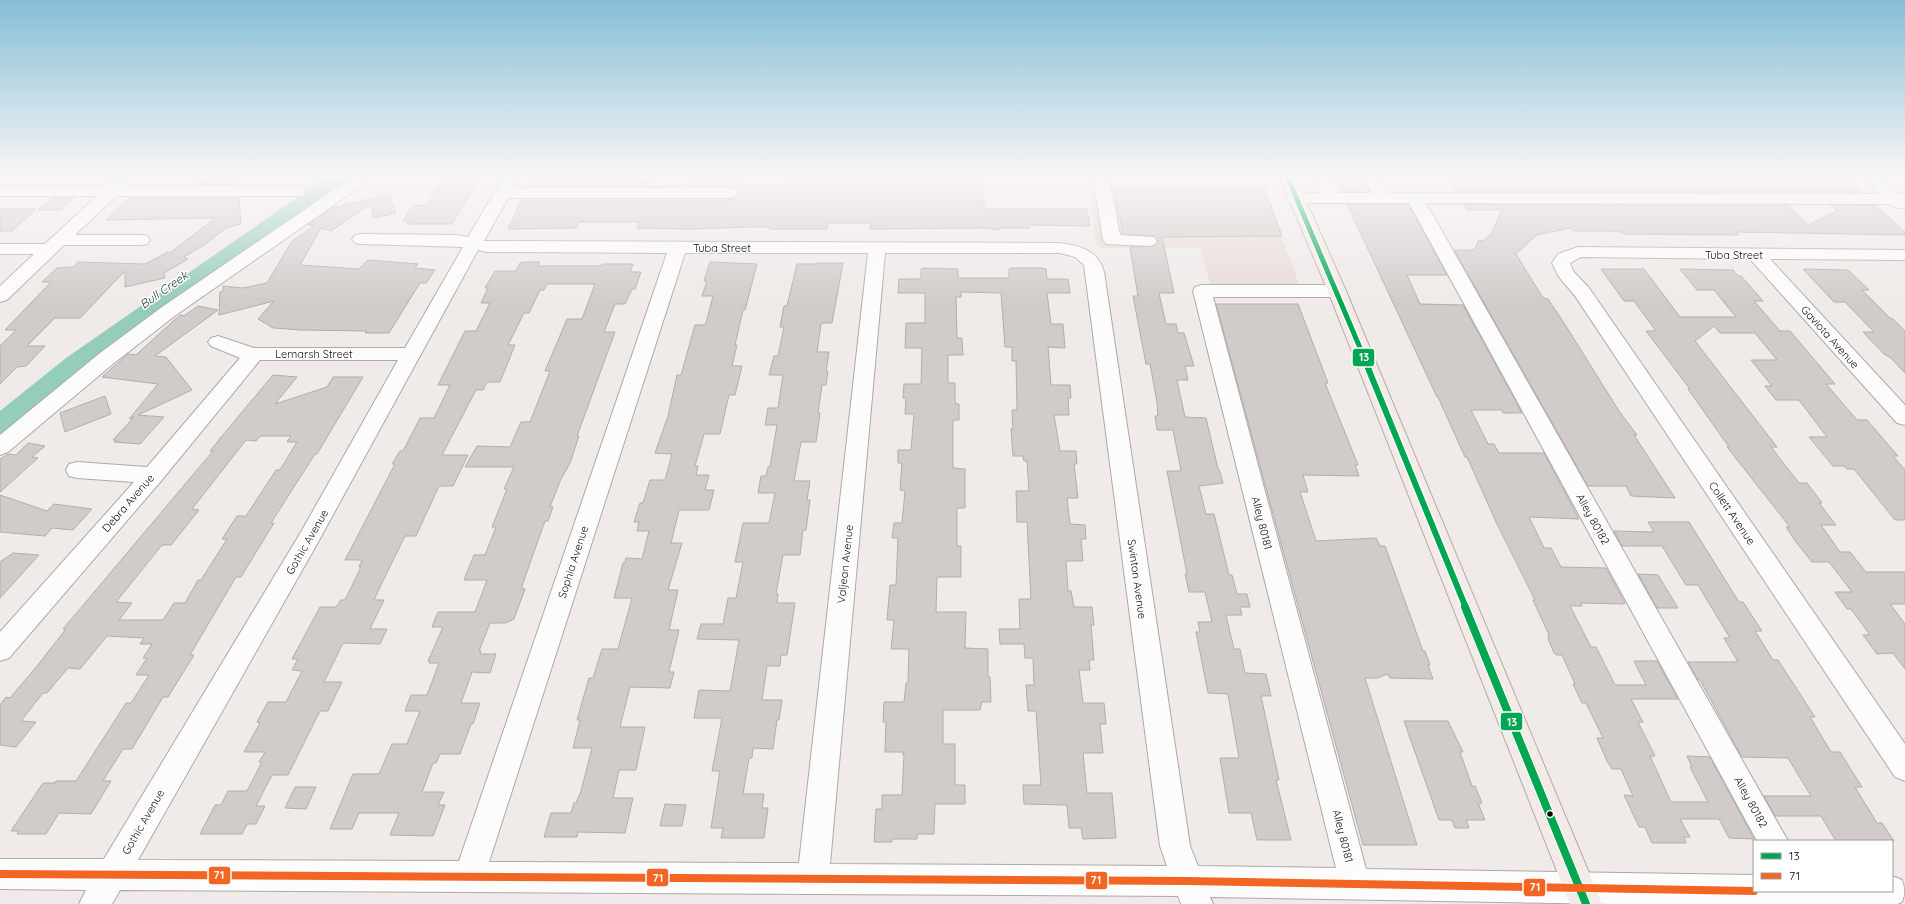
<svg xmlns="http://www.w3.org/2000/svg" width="1905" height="904" viewBox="0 0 1905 904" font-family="Quicksand,sans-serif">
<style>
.built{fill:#e9dad6}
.water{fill:#94cdba}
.building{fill:#d1ccca;stroke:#b3aead;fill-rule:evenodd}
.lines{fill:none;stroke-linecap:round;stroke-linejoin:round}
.minor-tunnel{stroke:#cec9c7;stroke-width:18;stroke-dasharray:18 9;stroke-linecap:butt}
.minor-casing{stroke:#ada9a7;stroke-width:2}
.major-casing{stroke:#b8a9a4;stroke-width:2}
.minor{fill:#fdfcfc;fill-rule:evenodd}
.major{fill:#f3ebe8;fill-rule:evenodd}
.bus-1-far2-casing{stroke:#fff;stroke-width:8}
.bus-1-far1-casing{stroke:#fff;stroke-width:9}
.bus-1-casing{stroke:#fff;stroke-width:10}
.bus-2-casing{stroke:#fff;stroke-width:10}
.bus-1-far2{stroke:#00a651;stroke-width:5}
.bus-1-far1{stroke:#00a651;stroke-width:6}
.bus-1{stroke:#00a651;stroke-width:8}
.bus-2{stroke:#f26522;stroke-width:8}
.bus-dot{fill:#0f0b0a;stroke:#fff;stroke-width:1.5}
.labels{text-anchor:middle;stroke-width:3;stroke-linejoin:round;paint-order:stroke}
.street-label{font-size:11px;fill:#0f0b0a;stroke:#fff}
.water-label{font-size:12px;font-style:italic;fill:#133a30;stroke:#fff}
.line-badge{stroke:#fff;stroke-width:1.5}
.badge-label{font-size:11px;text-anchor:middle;font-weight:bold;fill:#fff}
</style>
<rect width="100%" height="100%" fill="#f0eae8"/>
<!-- built -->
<path class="built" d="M 1086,176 L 1259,176 L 1300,287 L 1211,286 L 1200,248 L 1102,248 L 1096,244 Z"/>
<!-- water -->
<path class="water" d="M 328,176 L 358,176 L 0,443 L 0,411 L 66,358 Z"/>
<!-- building -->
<g class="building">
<path d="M 446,176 L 481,176 L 452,224 L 407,224 L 410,221 L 403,221 L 413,205 L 426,206 Z"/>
<path d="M 537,176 L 635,176 L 632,182 L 650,182 L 649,186 L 712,183 L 714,176 L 738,176 L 731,184 L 785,185 L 787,176 L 983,176 L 984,209 L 1087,209 L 1090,226 L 1029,225 L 1029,228 L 999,228 L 999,230 L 985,228 L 870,229 L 871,223 L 828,223 L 827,229 L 770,229 L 770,227 L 750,227 L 689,229 L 637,228 L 639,222 L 579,222 L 577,228 L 508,229 L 518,209 L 516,209 L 521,200 L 729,200 L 735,198 L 738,194 L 736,188 L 729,186 L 526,186 L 530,180 L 535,180 Z"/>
<path d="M 1335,176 L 1363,176 L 1370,192 L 1342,192 Z"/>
<path d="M 1446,176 L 1843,176 L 1861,192 L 1456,192 Z"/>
<path d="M 202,179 L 238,179 L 238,184 L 197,184 Z"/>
<path d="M 1212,187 L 1264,187 L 1282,236 L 1162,237 L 1174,293 L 1159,293 L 1166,324 L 1176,324 L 1178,333 L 1184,333 L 1194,366 L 1185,366 L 1188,380 L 1177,380 L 1185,417 L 1206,418 L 1218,469 L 1219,469 L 1223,483 L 1199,486 L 1206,514 L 1214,514 L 1229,575 L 1232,575 L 1237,594 L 1247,594 L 1250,607 L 1240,607 L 1242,615 L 1226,615 L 1234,649 L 1240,649 L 1245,673 L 1266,674 L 1271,696 L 1261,696 L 1279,780 L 1276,780 L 1291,840 L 1257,840 L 1251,813 L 1229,813 L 1220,758 L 1239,758 L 1228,694 L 1208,693 L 1196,632 L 1200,632 L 1198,622 L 1212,622 L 1205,592 L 1189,592 L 1185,574 L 1187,574 L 1167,471 L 1181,471 L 1173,430 L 1157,430 L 1155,416 L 1158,416 L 1157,402 L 1150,364 L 1146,364 L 1133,296 L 1138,296 L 1130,247 L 1154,246 L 1158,241 L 1154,236 L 1123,234 L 1114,189 L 1213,189 Z"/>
<path d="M 389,194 L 396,213 L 374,218 L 370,204 L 331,231 L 321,228 L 300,265 L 359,269 L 368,260 L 418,264 L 415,268 L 435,270 L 426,283 L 420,283 L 389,333 L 365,333 L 367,331 L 302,330 L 273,328 L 258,319 L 274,301 L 219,315 L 220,292 L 223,291 L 223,286 L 243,288 L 267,283 L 292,241 L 314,226 L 308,225 L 332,208 Z"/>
<path d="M 52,198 L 74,198 L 61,210 L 38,210 Z"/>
<path d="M 129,198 L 239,198 L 241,224 L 226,228 L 204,245 L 184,257 L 188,259 L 164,273 L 165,278 L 125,287 L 125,271 L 80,318 L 55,318 L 27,346 L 45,346 L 26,366 L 17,367 L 0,384 L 0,346 L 16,330 L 5,330 L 51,282 L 42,282 L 57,268 L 73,267 L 78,262 L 145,264 L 168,252 L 170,253 L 215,218 L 106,220 Z"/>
<path d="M 1347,204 L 1408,204 L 1447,275 L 1407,275 L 1420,304 L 1463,305 L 1522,413 L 1503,413 L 1502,410 L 1471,410 L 1488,444 L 1494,444 L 1499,453 L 1544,453 L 1579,519 L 1529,517 L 1544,548 L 1551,548 L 1561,567 L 1606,568 L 1625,603 L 1624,604 L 1581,603 L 1582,606 L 1570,606 L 1591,647 L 1596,647 L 1615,685 L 1646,685 L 1634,661 L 1657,661 L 1678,699 L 1631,699 L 1643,722 L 1638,722 L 1655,756 L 1650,756 L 1671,802 L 1708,802 L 1690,767 L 1692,767 L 1687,756 L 1710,757 L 1754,839 L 1729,838 L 1719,819 L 1680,819 L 1690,837 L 1684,837 L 1686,843 L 1652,843 L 1645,827 L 1639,827 L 1624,795 L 1633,796 L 1621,769 L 1612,769 L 1607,761 L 1597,738 L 1603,738 L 1586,703 L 1582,703 L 1573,684 L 1575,684 L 1562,655 L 1557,655 L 1554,653 L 1548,639 L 1549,639 L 1548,635 L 1549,635 L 1533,600 L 1535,600 L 1496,522 L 1467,457 L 1465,457 L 1438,397 L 1437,397 Z"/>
<path d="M 1464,205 L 1788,205 L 1808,225 L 1837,211 L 1830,205 L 1875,205 L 1905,232 L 1905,235 L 1736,232 L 1738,235 L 1623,234 L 1621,232 L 1611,231 L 1573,231 L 1571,228 L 1537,235 L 1516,254 L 1543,298 L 1548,299 L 1564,323 L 1619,411 L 1637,435 L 1634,435 L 1675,498 L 1631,496 L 1626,486 L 1588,486 L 1454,250 L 1474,250 L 1479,240 L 1483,241 L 1491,234 L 1502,210 L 1467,210 Z"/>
<path d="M 0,209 L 36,209 L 12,231 L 0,231 Z"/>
<path d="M 523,262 L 540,262 L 538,266 L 601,266 L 602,264 L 633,264 L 630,272 L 641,272 L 635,289 L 632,289 L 625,304 L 615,304 L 604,332 L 615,332 L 577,436 L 579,436 L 570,463 L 561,479 L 550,507 L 553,507 L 548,521 L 545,521 L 535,549 L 522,586 L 522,589 L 525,589 L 514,619 L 506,623 L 490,623 L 479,651 L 481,651 L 480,654 L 496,654 L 490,673 L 472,672 L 461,703 L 480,703 L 473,724 L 471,724 L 460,754 L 440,754 L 436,763 L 433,763 L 422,792 L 444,792 L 438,805 L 445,805 L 433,836 L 390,835 L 399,813 L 359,813 L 352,829 L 330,829 L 353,774 L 379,774 L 392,744 L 407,744 L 420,711 L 405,711 L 411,695 L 427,695 L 439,663 L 429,663 L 430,661 L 428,661 L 443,627 L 432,627 L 438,612 L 475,612 L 487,580 L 464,580 L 474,555 L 485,555 L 496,527 L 492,527 L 507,489 L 504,489 L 514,467 L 465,467 L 477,446 L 510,447 L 521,422 L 530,422 L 550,371 L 545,371 L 567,319 L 582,319 L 595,284 L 547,284 L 544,290 L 540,290 L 529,313 L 524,313 L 508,345 L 515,345 L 500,382 L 487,382 L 483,390 L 476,390 L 442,455 L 468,455 L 453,486 L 439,486 L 416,536 L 405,536 L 379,589 L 374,600 L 384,600 L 370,629 L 387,629 L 380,644 L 343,643 L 324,682 L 342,682 L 328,711 L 320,711 L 288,775 L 272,775 L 256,806 L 265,806 L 256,824 L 247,824 L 242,834 L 200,834 L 215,805 L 221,805 L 228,791 L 247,791 L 262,762 L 259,762 L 265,752 L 244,752 L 260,723 L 257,722 L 268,702 L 286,702 L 302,671 L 292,670 L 298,659 L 292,659 L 320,607 L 336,607 L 341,600 L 345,600 L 361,567 L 359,567 L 362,560 L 345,560 L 395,464 L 392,464 L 400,451 L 403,451 L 420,418 L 434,418 L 450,385 L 438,385 L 465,331 L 476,331 L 490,303 L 481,303 L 488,288 L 485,288 L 495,271 L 516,271 L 520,263 Z"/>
<path d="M 710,262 L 757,264 L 745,310 L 743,310 L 735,345 L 737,345 L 732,366 L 742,366 L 735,395 L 729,395 L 720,434 L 704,434 L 695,466 L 698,466 L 696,475 L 709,475 L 705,490 L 714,490 L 709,510 L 679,510 L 671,543 L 682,543 L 668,590 L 678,590 L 669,630 L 679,630 L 669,672 L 674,672 L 670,688 L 630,687 L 620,727 L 645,727 L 636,770 L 619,770 L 613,798 L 633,798 L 625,833 L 578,832 L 577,837 L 544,837 L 551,813 L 571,813 L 574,803 L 576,803 L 581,791 L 592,748 L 573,748 L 580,720 L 577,720 L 589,678 L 593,678 L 602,649 L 618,649 L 632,598 L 614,598 L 623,563 L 625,563 L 626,558 L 642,559 L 649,531 L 637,531 L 639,522 L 634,522 L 640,503 L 643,503 L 650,480 L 665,480 L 672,454 L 655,453 L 668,416 L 677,375 L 681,375 L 695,325 L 704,325 L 706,323 L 713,296 L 702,296 L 707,281 L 704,281 Z"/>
<path d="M 817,263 L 843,263 L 832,323 L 823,323 L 821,324 L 817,352 L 829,352 L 826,371 L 828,371 L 826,385 L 822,385 L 818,413 L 820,413 L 816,442 L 801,442 L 794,481 L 810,481 L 807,500 L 810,500 L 806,530 L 803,530 L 800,555 L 783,555 L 776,594 L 778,594 L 777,603 L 795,603 L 787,655 L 781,655 L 780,666 L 767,666 L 762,700 L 782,700 L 779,720 L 777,720 L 773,749 L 753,748 L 752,758 L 749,758 L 743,794 L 764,794 L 762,808 L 768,808 L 764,838 L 721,838 L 723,828 L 711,828 L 720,771 L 712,771 L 722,718 L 694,718 L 699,690 L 730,691 L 739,640 L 697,639 L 701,624 L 723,624 L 728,598 L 736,598 L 743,562 L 735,562 L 743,523 L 769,523 L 775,493 L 758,493 L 761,476 L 766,476 L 768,467 L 770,467 L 777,425 L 765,425 L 768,408 L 778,408 L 783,375 L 769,375 L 774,356 L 778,356 L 784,327 L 780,327 L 784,306 L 787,306 L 797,264 L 817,264 Z"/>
<path d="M 924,268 L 958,269 L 958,278 L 1009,278 L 1009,269 L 1012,268 L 1042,268 L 1046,269 L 1047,278 L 1048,279 L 1068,279 L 1070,293 L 1047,293 L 1051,324 L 1063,324 L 1065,348 L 1048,347 L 1051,385 L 1070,385 L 1071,398 L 1068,398 L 1069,415 L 1054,415 L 1060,451 L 1076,451 L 1077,464 L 1074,464 L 1078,498 L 1067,498 L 1070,524 L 1085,525 L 1086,539 L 1081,539 L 1083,561 L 1066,561 L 1068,591 L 1071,591 L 1074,607 L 1092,607 L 1094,625 L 1091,625 L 1094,660 L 1089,660 L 1090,670 L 1079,670 L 1083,703 L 1104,703 L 1106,724 L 1100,724 L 1103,753 L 1083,753 L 1087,793 L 1112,793 L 1116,838 L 1083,839 L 1081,828 L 1069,828 L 1067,805 L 1024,804 L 1023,785 L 1041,785 L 1036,711 L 1028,711 L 1026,685 L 1034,685 L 1033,658 L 1025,658 L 1024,644 L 1000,644 L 999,629 L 1020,629 L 1019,599 L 1031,599 L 1027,522 L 1017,522 L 1016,491 L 1029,491 L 1027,461 L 1024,461 L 1023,456 L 1013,456 L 1011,429 L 1013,429 L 1012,410 L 1017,410 L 1016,361 L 1012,361 L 1012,347 L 1005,347 L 1001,293 L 961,292 L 961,297 L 956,297 L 957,338 L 962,338 L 963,355 L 948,355 L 948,383 L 955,383 L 955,400 L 956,404 L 959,404 L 959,420 L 953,420 L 953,468 L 965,469 L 965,508 L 957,508 L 957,546 L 961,546 L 961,577 L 937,577 L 936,612 L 966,612 L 965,648 L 988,649 L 988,677 L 990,677 L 991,702 L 982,702 L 980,710 L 943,710 L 943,744 L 955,744 L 955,785 L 965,785 L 965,804 L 935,804 L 934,834 L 917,834 L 917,839 L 892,839 L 892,842 L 874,842 L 876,809 L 882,809 L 882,795 L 902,795 L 904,755 L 903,755 L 903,752 L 885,752 L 886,722 L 883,722 L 884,702 L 904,702 L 906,683 L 908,683 L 909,649 L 891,649 L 894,620 L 887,620 L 890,585 L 896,585 L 898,538 L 892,538 L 894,523 L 902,523 L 905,491 L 900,490 L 902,463 L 898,463 L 898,450 L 911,450 L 914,414 L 905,414 L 906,398 L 903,398 L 904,384 L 921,384 L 922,348 L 905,348 L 906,323 L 925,323 L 925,293 L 898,293 L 899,279 L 919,279 L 921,277 L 921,269 Z"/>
<path d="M 1601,269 L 1644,269 L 1680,317 L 1736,317 L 1714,290 L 1697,290 L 1680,269 L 1733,270 L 1738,276 L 1741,276 L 1763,301 L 1754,301 L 1780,331 L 1790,331 L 1835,384 L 1826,384 L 1857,420 L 1867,420 L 1898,456 L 1893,456 L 1905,470 L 1905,520 L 1895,520 L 1854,469 L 1847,469 L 1844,466 L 1833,466 L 1809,437 L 1827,437 L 1799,400 L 1776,400 L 1765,386 L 1772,386 L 1751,360 L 1777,360 L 1755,333 L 1720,333 L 1714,326 L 1695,341 L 1777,447 L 1771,447 L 1799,483 L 1807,483 L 1822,503 L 1819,503 L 1836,525 L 1821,525 L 1840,552 L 1850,552 L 1866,572 L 1905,572 L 1905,604 L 1890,604 L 1905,624 L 1905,669 L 1893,653 L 1877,654 L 1863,635 L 1870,635 L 1851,609 L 1847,609 L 1835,592 L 1852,592 L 1829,562 L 1812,562 L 1796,542 L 1786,527 L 1790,527 L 1727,447 L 1729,447 L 1688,389 L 1690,389 L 1646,331 L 1656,331 L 1634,301 L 1624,301 Z"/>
<path d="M 1803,269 L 1848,270 L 1869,290 L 1862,290 L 1890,318 L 1893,319 L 1905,331 L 1905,373 L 1891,358 L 1884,354 L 1863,332 L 1874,332 L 1845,302 L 1834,302 Z"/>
<path d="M 1216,304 L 1298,304 L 1328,383 L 1325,383 L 1358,465 L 1355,465 L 1359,476 L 1303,475 L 1308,492 L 1300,492 L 1316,541 L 1376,538 L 1380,546 L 1385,546 L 1423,651 L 1425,651 L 1430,665 L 1428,665 L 1433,679 L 1390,678 L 1388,674 L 1377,678 L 1365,678 L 1417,845 L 1363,845 Z"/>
<path d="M 198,306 L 218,310 L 155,356 L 166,357 L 192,390 L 138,415 L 164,417 L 140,444 L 114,442 L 117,440 L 113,440 L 134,417 L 129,419 L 158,384 L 102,377 L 128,354 L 135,355 L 137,354 L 180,315 L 184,316 Z"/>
<path d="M 273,375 L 297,377 L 275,404 L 327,387 L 333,377 L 363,377 L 317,454 L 315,454 L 271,523 L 274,523 L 241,577 L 236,577 L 190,655 L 194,655 L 168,697 L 163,697 L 132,749 L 123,749 L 103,781 L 111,781 L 91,814 L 59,813 L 46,834 L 17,834 L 19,831 L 11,831 L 43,783 L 55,783 L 56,781 L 76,781 L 126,703 L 131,703 L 149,675 L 136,675 L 147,658 L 143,658 L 152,644 L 140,644 L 144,638 L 107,636 L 80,669 L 68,668 L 47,693 L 43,693 L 21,721 L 36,722 L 16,747 L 0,745 L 0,705 L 6,697 L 10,698 L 37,666 L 66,629 L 63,629 L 213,451 L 210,451 L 222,436 ZM 260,436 L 291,436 L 287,442 L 297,442 L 280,470 L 276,470 L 246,516 L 237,516 L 222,539 L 227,539 L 201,580 L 198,580 L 185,603 L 174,603 L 163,620 L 119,620 L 132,603 L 116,602 L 162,545 L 171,545 L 199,510 L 192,509 L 246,440 L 256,441 Z"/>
<path d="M 105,396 L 111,414 L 65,432 L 60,413 Z"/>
<path d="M 28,443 L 45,446 L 32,457 L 38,458 L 0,492 L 0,459 L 8,454 L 16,455 Z"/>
<path d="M 0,495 L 47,511 L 54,504 L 92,509 L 73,530 L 52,528 L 45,536 L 0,532 Z"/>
<path d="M 1648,522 L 1689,522 L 1739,602 L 1743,602 L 1762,631 L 1755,631 L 1773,660 L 1778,660 L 1815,717 L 1810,717 L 1831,752 L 1840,752 L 1862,787 L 1855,787 L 1877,823 L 1882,823 L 1894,841 L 1836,841 L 1821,816 L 1775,816 L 1764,796 L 1811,796 L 1788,758 L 1742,757 L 1700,680 L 1698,680 L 1688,662 L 1738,662 L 1724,638 L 1730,638 L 1698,585 L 1686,585 L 1662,546 L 1622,546 L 1614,531 L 1654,532 Z"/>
<path d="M 13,553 L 39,555 L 0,598 L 0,562 Z"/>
<path d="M 1638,574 L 1658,575 L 1678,608 L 1657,608 Z"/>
<path d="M 1404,721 L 1448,721 L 1463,752 L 1460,752 L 1472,786 L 1475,786 L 1482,803 L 1478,803 L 1485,820 L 1466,820 L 1469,828 L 1455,828 L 1452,820 L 1439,820 Z"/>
<path d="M 295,787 L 316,787 L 306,809 L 285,808 Z"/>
<path d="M 665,804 L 686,805 L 682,826 L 660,826 Z"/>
</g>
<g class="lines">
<!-- minor-tunnel -->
<path class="minor-tunnel" d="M 1328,176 L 1329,180"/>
<defs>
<g id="minor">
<path d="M 354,176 L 373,176 L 371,179 L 176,315 L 114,363 L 8,452 L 0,455 L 0,435 L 100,353 L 162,307 Z"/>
<path d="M 504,176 L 520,176 L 513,188 L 729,188 L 735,189 L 737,193 L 735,197 L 729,198 L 508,198 L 484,241 L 1060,243 C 1080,246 1098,250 1104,272 L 1190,846 L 1198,866 L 1336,868 L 1193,291 L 1195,287 L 1202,285 L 1337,285 L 1344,287 L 1346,291 L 1344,295 L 1337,297 L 1213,297 L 1366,869 L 1754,875 L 1754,891 L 1892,891 L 1892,876 L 1902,880 C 1905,888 1905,894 1902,902 L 1897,904 L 1614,904 L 1210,897 L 1213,904 L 1181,904 L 1178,896 L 120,890 L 112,904 L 79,904 L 86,890 L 0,889 L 0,859 L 104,859 L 301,532 L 398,360 L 260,360 L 161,481 L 9,658 L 0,661 L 0,632 L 134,482 L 77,478 L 69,476 L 66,470 L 69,464 L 77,462 L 147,467 L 240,358 L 211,346 L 208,342 L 211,338 L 218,336 L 254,348 L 405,348 L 463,247 L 361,244 L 355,243 L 352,239 L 355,235 L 361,234 L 457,235 L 468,237 ZM 478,250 L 486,252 L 667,253 L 459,861 L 138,860 L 317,544 ZM 685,253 L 868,253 L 799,863 L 489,862 ZM 885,253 L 1060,253 L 1075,257 L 1084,265 L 1160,846 L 1167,866 L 830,864 Z"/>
<path d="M 1093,176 L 1109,176 L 1120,235 L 1154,237 L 1157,241 L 1154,245 L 1148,246 L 1106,244 L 1103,240 Z"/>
<path d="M 1316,176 L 1327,177 L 1339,193 L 1372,193 L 1364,176 L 1380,176 L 1388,193 L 1879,194 L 1860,176 L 1878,176 L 1899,194 L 1905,194 L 1905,208 C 1899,209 1895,208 1890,204 L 1426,203 L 1788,841 L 1757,841 L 1409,203 L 1295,203 L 1289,202 L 1287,198 L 1289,194 L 1322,193 L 1313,180 Z"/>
<path d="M 117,181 L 123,182 L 125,186 L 298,186 L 304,187 L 306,191 L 304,195 L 298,196 L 116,196 L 75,235 L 141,235 L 147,236 L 150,240 L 147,244 L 141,245 L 64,245 L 7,300 L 0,302 L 0,286 L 34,254 L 0,254 L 0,244 L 45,244 L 97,196 L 0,196 L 0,186 L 107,186 L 111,182 Z"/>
<path d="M 1578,247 L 1905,250 L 1905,260 L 1770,259 L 1905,405 L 1905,425 L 1897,423 L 1750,259 L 1581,257 L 1570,263 L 1573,271 L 1589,288 L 1905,744 L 1905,781 L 1895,777 L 1575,296 L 1559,277 L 1552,263 L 1558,254 Z"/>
</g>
<path id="major" d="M 1279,176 L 1295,176 L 1346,291 L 1602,904 L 1570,904 L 1328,291 Z"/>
</defs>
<!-- minor casing -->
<use href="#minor" class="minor-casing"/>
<!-- major casing -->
<use href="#major" class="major-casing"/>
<!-- minor -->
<use href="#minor" class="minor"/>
<!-- major -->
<use href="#major" class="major"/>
<defs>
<path id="bus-1-far2" d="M 1287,176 L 1369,369"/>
<path id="bus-1-far1" d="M 1368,368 L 1466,608"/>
<path id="bus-1" d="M 1465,607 L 1586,904"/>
<path id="bus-2" d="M 0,874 L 1187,881 L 1754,891"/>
</defs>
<!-- bus-1-far2 casing -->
<use href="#bus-1-far2" class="bus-1-far2-casing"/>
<!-- bus-1-far1 casing -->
<use href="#bus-1-far1" class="bus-1-far1-casing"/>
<!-- bus-1 casing -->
<use href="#bus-1" class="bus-1-casing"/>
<!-- bus-2 casing -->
<use href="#bus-2" class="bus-2-casing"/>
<!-- bus-1-far2 -->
<use href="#bus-1-far2" class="bus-1-far2"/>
<!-- bus-1-far1 -->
<use href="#bus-1-far1" class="bus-1-far1"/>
<!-- bus-1 -->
<use href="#bus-1" class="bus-1"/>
<!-- bus-2 -->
<use href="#bus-2" class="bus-2"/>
</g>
<!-- sky -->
<linearGradient id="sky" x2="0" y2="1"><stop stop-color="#86bed6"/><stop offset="0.58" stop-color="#f8f6f5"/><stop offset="1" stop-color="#f8f6f5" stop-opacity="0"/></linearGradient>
<rect width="1905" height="303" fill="url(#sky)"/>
<!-- markers -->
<circle class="bus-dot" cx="1550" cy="814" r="3.5"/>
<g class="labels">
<!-- street labels -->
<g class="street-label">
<text x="722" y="252">Tuba Street</text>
<text x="1734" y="259">Tuba Street</text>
<text transform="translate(1830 337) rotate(48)" y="4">Gaviota Avenue</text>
<text x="314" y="358">Lemarsh Street</text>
<text transform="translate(128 503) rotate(-49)" y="4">Debra Avenue</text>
<text transform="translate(1732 513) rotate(56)" y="4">Collett Avenue</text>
<text transform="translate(1593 519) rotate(61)" y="4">Alley 80182</text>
<text transform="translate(1262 523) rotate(76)" y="4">Alley 80181</text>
<text transform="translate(307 542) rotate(-60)" y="4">Gothic Avenue</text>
<text transform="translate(573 562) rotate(-72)" y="4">Sophia Avenue</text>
<text transform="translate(845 564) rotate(-84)" y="4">Valjean Avenue</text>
<text transform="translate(1137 579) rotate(82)" y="4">Swinton Avenue</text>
<text transform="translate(1751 802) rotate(61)" y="4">Alley 80182</text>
<text transform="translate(143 822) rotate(-60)" y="4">Gothic Avenue</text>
<text transform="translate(1343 836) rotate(76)" y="4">Alley 80181</text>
</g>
<!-- water labels -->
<g class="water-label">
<text transform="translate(164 290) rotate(-35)" y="4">Bull Creek</text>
</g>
</g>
<g class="line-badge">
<rect x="1352" y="348" width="23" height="19" rx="4" fill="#00a651"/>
<rect x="1500" y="712" width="23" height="19" rx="4" fill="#00a651"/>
<rect x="208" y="866" width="23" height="19" rx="4" fill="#f26522"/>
<rect x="646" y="868" width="23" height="19" rx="4" fill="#f26522"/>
<rect x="1085" y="871" width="23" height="19" rx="4" fill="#f26522"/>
<rect x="1523" y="878" width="23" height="19" rx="4" fill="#f26522"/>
</g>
<g class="badge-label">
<text x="1364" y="361">13</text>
<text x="1512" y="726">13</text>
<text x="219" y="879">71</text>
<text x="658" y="882">71</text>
<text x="1096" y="884">71</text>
<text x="1535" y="891">71</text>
</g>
<!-- legend -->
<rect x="1753" y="840" width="140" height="52" fill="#ffffff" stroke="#9f9d9d"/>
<rect x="1761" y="853" width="20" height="6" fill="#00a651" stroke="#9f9d9d"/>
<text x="1789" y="860" font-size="12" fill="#0f0b0a">13</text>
<rect x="1761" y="873" width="20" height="6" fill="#f26522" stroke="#9f9d9d"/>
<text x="1789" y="880" font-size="12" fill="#0f0b0a">71</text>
</svg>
